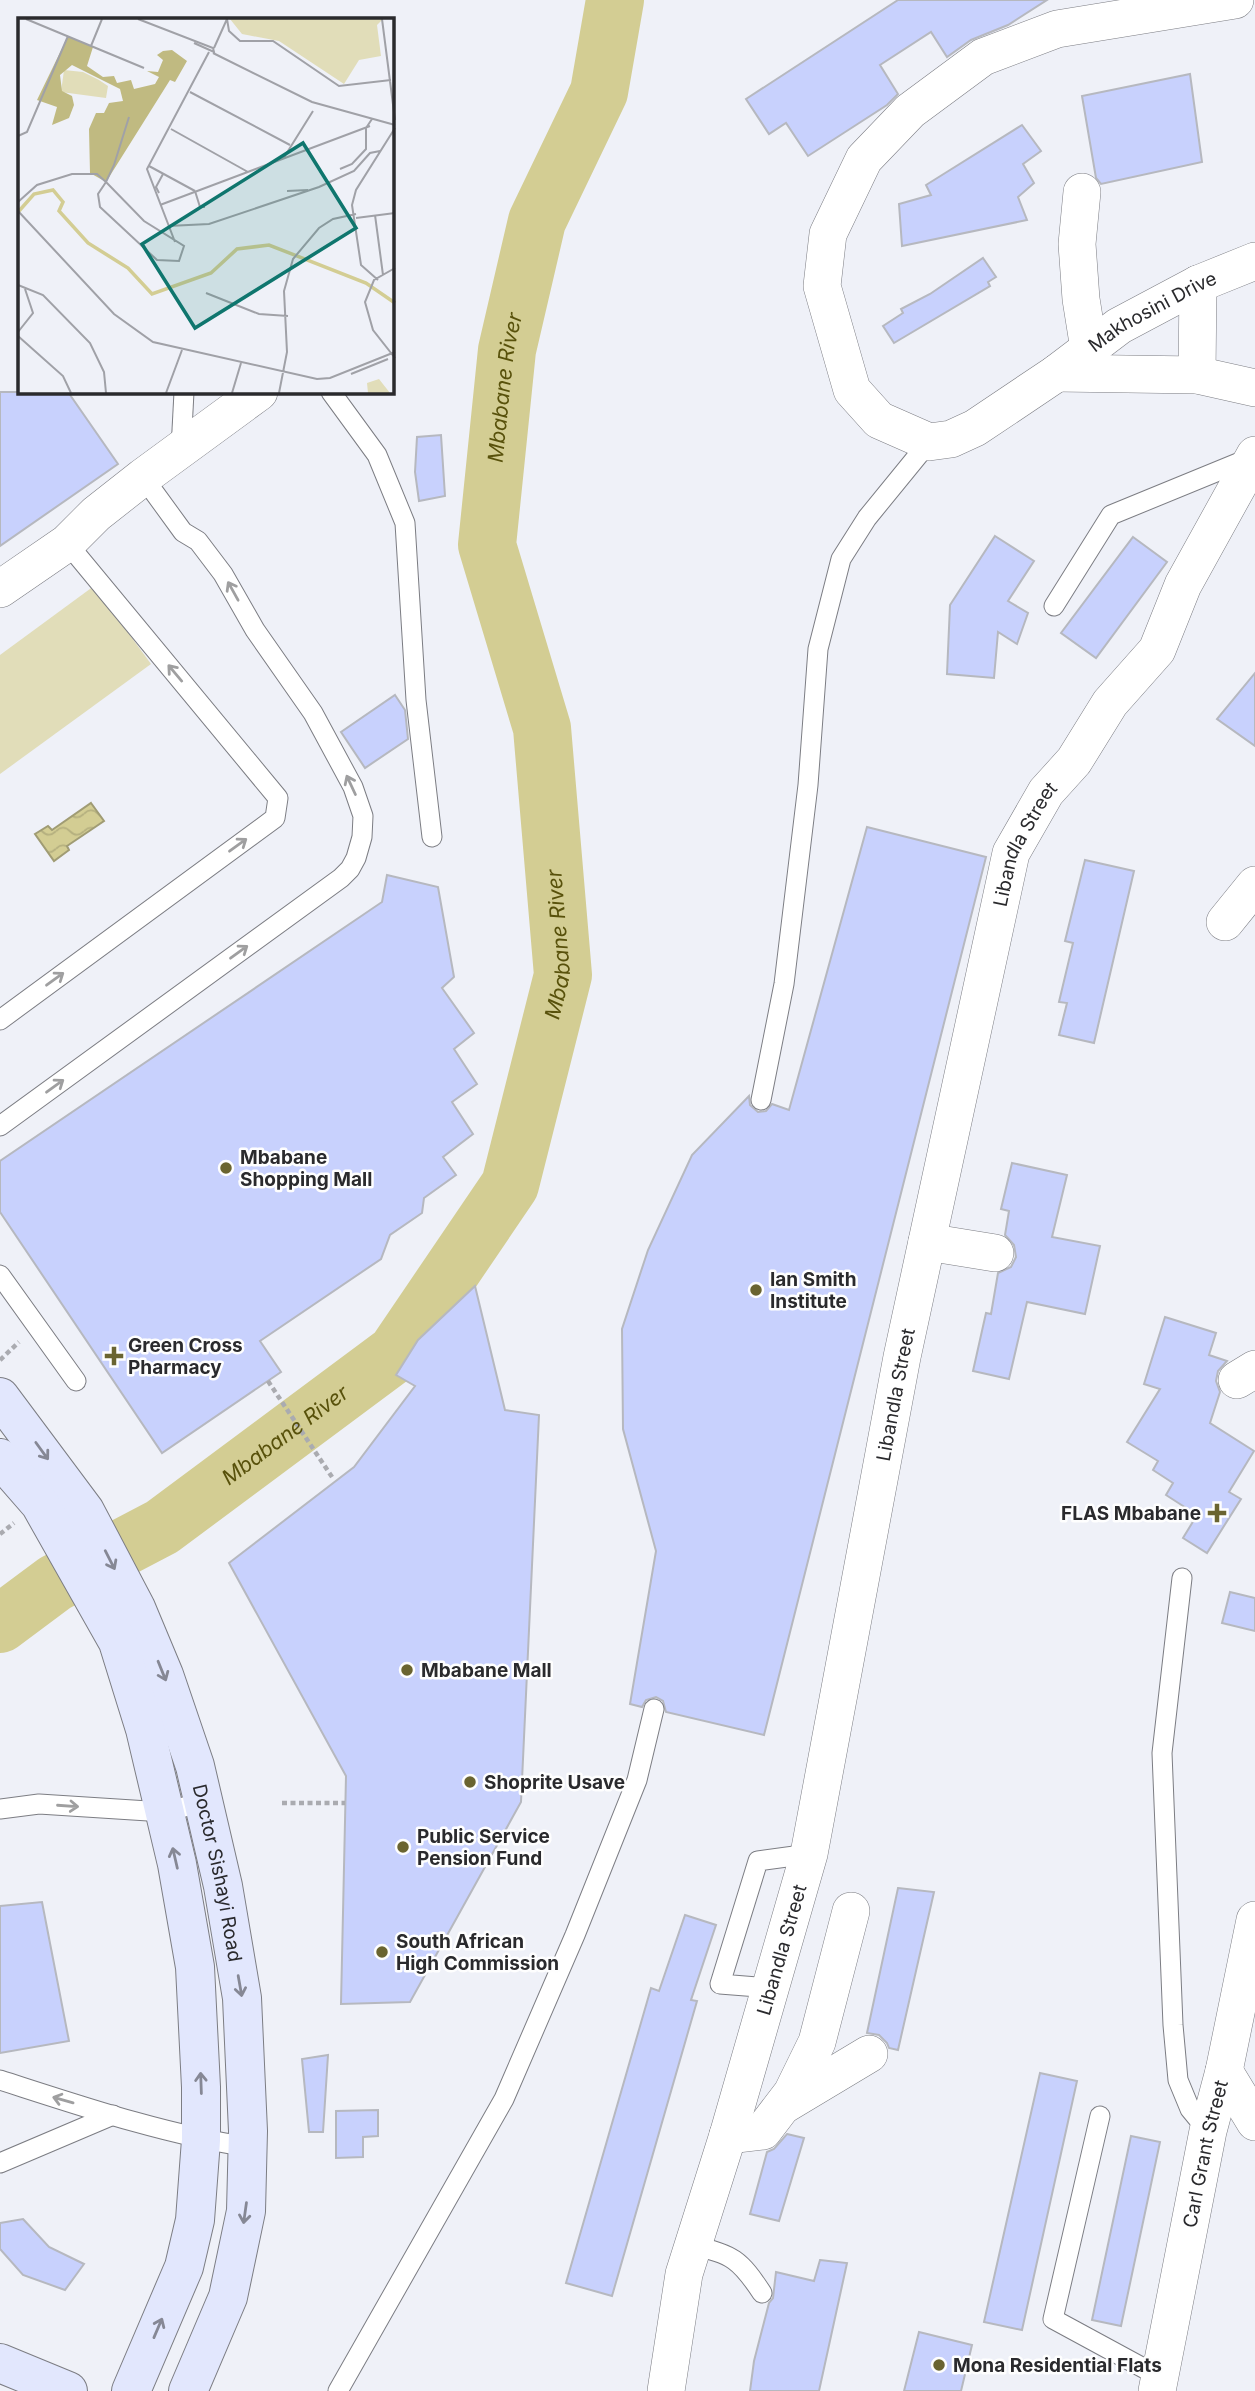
<svg xmlns="http://www.w3.org/2000/svg" width="1255" height="2391" viewBox="0 0 1255 2391" font-family="Inter,sans-serif">
<style>
.green{fill:#e1ddb9}
.water{fill:url(#water-waves);stroke:#a09c74;stroke-width:2}
.lines{fill:none;stroke-linecap:round;stroke-linejoin:round}
.river{stroke:#d3cd93;stroke-width:58}
.building{fill:#c8d1fd;stroke:#b6b8bf;stroke-width:2}
.lane-casing{stroke:#7c7d83;stroke-width:21}
.street-casing{stroke:#7c7d83;stroke-width:38}
.secondary-casing{stroke:#7c7d83;stroke-width:40}
.path{stroke:#aaabb0;stroke-width:4.5;stroke-dasharray:5 3.5;stroke-linecap:butt}
.lane{stroke:#fff;stroke-width:19}
.street{stroke:#fff;stroke-width:37}
.secondary{stroke:#e2e7fd;stroke-width:38}
.oneway{stroke:#9f9fa0}
.oneway2{stroke:#868895}
.poi-dot{fill:#6a6431;stroke:#fefefe;stroke-width:2.5}
.labels{text-anchor:middle;stroke-width:5;stroke-linejoin:round;paint-order:stroke}
.street-label{font-size:19px;fill:#2a2a2d;stroke:#fefefe}
.poi-label{font-size:19px;font-weight:bold;fill:#2a2a2d;stroke:#fefefe;text-anchor:start}
.water-label{font-size:21px;font-style:italic;fill:#58510b;stroke:#fefefe}
.inset-river{fill:none;stroke:#d3cd93;stroke-width:3.5}
.inset-road{fill:none;stroke:#a0a1a7;stroke-width:2}
.view{fill:#0f766e;fill-opacity:0.15;stroke:#0f766e;stroke-width:3.5}
.inset-edge{fill:none;stroke:#2a2a2d;stroke-width:3.5}
</style>
<defs>
<pattern id="water-waves" width="16" height="10" patternUnits="userSpaceOnUse" patternTransform="scale(1.75)"><rect width="16" height="10" fill="#d3cd93"/><path d="M0 5q4-4 8 0t8 0" fill="none" stroke="#b5b07f"/></pattern>
</defs>
<rect width="100%" height="100%" fill="#eff1f8"/>
<!-- green -->
<path class="green" d="M 94,586 L 151,664 L 0,774 L 0,655 Z"/>
<!-- water -->
<path class="water" d="M 91,803 L 104,821 L 67,846 L 69,850 L 54,861 L 35,834 L 48,826 L 52,830 Z"/>
<g class="lines">
<!-- river -->
<path class="river" id="s1" d="M 0,1624 L 55,1583 L 162,1527 L 396,1353 L 510,1185 L 563,975 L 542,728 L 487,545 L 507,350 L 537,221 L 599,92 L 615,0"/>
</g>
<!-- building -->
<g class="building">
<path d="M 898,0 L 1047,0 L 1008,25 L 971,40 L 947,57 L 931,32 L 880,65 L 898,94 L 887,105 L 808,156 L 786,123 L 769,134 L 746,99 Z"/>
<path d="M 1190,74 L 1202,162 L 1101,184 L 1096,178 L 1082,96 Z"/>
<path d="M 1022,125 L 1041,151 L 1023,164 L 1034,183 L 1018,197 L 1027,220 L 902,246 L 899,204 L 931,195 L 926,185 Z"/>
<path d="M 983,258 L 996,277 L 988,282 L 990,286 L 894,343 L 883,326 L 903,313 L 901,309 L 930,294 Z"/>
<path d="M 0,392 L 68,392 L 118,464 L 0,546 Z"/>
<path d="M 441,435 L 445,496 L 419,501 L 415,472 L 417,437 Z"/>
<path d="M 995,536 L 1034,561 L 1008,601 L 1028,613 L 1017,644 L 998,632 L 994,678 L 947,674 L 950,605 Z"/>
<path d="M 1133,537 L 1167,562 L 1096,658 L 1061,633 Z"/>
<path d="M 1255,673 L 1255,746 L 1217,719 Z"/>
<path d="M 395,695 L 405,710 L 408,739 L 365,768 L 341,732 Z"/>
<path d="M 867,827 L 986,857 L 764,1735 L 666,1712 L 663,1701 L 656,1697 L 646,1700 L 642,1707 L 630,1704 L 656,1551 L 623,1429 L 622,1329 L 648,1250 L 692,1155 L 749,1096 L 750,1105 L 758,1112 L 766,1111 L 772,1104 L 789,1110 Z"/>
<path d="M 1085,860 L 1134,871 L 1094,1043 L 1059,1035 L 1067,1003 L 1059,1002 L 1073,943 L 1065,941 Z"/>
<path d="M 387,875 L 438,887 L 454,977 L 442,988 L 474,1033 L 454,1049 L 477,1084 L 452,1102 L 473,1134 L 443,1157 L 456,1175 L 424,1198 L 422,1213 L 390,1235 L 381,1259 L 260,1341 L 281,1372 L 162,1453 L 0,1212 L 0,1161 L 382,902 Z"/>
<path d="M 1012,1163 L 1067,1175 L 1052,1237 L 1100,1246 L 1085,1314 L 1027,1302 L 1009,1379 L 973,1371 L 986,1313 L 991,1314 L 998,1273 L 1011,1267 L 1016,1257 L 1014,1245 L 1005,1235 L 1009,1211 L 1001,1209 Z"/>
<path d="M 475,1286 L 505,1410 L 539,1415 L 521,1802 L 410,2002 L 341,2004 L 346,1776 L 229,1563 L 354,1467 L 415,1386 L 396,1375 L 418,1340 Z"/>
<path d="M 1165,1317 L 1216,1333 L 1209,1355 L 1227,1361 L 1218,1371 L 1216,1381 L 1220,1392 L 1210,1423 L 1254,1451 L 1229,1492 L 1241,1499 L 1207,1553 L 1183,1538 L 1197,1515 L 1166,1495 L 1173,1483 L 1153,1470 L 1158,1461 L 1127,1442 L 1160,1389 L 1144,1384 Z"/>
<path d="M 1230,1592 L 1255,1598 L 1255,1631 L 1222,1623 Z"/>
<path d="M 898,1888 L 934,1892 L 898,2050 L 889,2048 L 887,2043 L 879,2035 L 867,2033 Z"/>
<path d="M 42,1902 L 69,2041 L 0,2053 L 0,1906 Z"/>
<path d="M 685,1915 L 716,1925 L 691,2000 L 697,2001 L 612,2296 L 566,2283 L 651,1988 L 659,1991 Z"/>
<path d="M 328,2055 L 323,2132 L 309,2132 L 302,2059 Z"/>
<path d="M 1040,2073 L 1077,2081 L 1022,2330 L 984,2322 Z"/>
<path d="M 378,2110 L 378,2136 L 363,2137 L 363,2157 L 336,2158 L 336,2111 Z"/>
<path d="M 787,2134 L 804,2138 L 779,2221 L 750,2214 L 767,2152 L 774,2149 Z"/>
<path d="M 1131,2136 L 1160,2142 L 1121,2326 L 1092,2320 Z"/>
<path d="M 23,2219 L 49,2247 L 84,2264 L 65,2290 L 23,2275 L 0,2249 L 0,2223 Z"/>
<path d="M 820,2260 L 847,2263 L 819,2391 L 750,2391 L 754,2361 L 769,2303 L 773,2298 L 776,2272 L 814,2281 Z"/>
<path d="M 919,2332 L 972,2345 L 961,2391 L 904,2391 Z"/>
</g>
<g class="lines">
<defs>
<g id="lane">
<path d="M 331,392 L 377,455 L 405,523 L 416,700 L 432,837"/>
<path d="M 181,449 L 184,392"/>
<path d="M 1054,606 L 1111,515 L 1250,458"/>
<path d="M 0,1020 L 275,818 L 278,798 L 67,543"/>
<path d="M 761,1100 L 784,984 L 808,785 L 818,649 L 841,559 L 867,518 L 929,442"/>
<path d="M 0,1126 L 341,878 L 350,869 L 356,858 L 362,837 L 363,816 L 353,787 L 313,713 L 255,630 L 223,574 L 198,541 L 183,532 L 143,477"/>
<path d="M 0,1275 L 76,1381"/>
<path d="M 1182,1578 L 1162,1753 L 1173,2025 L 1178,2080 L 1190,2109 L 1208,2131"/>
<path d="M 0,1809 L 39,1804 L 164,1812 L 204,1802"/>
<path d="M 771,1988 L 720,1984 L 758,1861 L 809,1854"/>
<path d="M 0,2080 C 81,2106 163,2134 248,2147"/>
<path d="M 1100,2116 L 1053,2319 L 1160,2377"/>
<path d="M 0,2163 L 113,2115"/>
<path d="M 693,2246 C 732,2253 741,2261 762,2293"/>
<path d="M 338,2391 L 504,2099 L 575,1935 L 637,1780 L 654,1709"/>
</g>
<g id="street">
<path id="s2" d="M 1235,0 L 1057,29 L 983,57 L 910,111 L 864,159 L 828,234 L 822,286 L 852,390 L 879,420 L 929,442 L 951,439 L 975,428 L 1057,373 L 1119,326 L 1198,284 L 1255,261"/>
<path d="M 1082,192 L 1077,244 L 1081,299 L 1089,349"/>
<path d="M 1057,373 L 1197,375 L 1255,388"/>
<path d="M 1197,375 L 1198,284"/>
<path d="M 0,589 L 67,543 L 96,514 L 143,477 L 259,392"/>
<path d="M 1225,922 L 1255,885"/>
<path d="M 927,1242 L 995,1253"/>
<path d="M 1237,1380 L 1255,1369"/>
<path d="M 1224,2071 L 1255,2122"/>
<path d="M 784,2105 L 869,2054"/>
<path d="M 728,2135 L 763,2131 L 792,2093 L 817,2042 L 851,1911"/>
<path id="s3" d="M 666,2391 L 684,2274 L 728,2135 L 809,1854 L 902,1357 L 1011,853 L 1046,792 L 1074,761 L 1110,703 L 1157,650 L 1183,585 L 1255,455"/>
<path id="s4" d="M 1157,2391 L 1208,2131 L 1224,2071 L 1255,1920"/>
</g>
<g id="secondary">
<path id="s5" d="M 0,1397 L 85,1511 L 136,1608 L 164,1675 L 195,1766 L 223,1886 L 242,1998 L 248,2131 L 246,2211 L 228,2297 L 188,2391"/>
<path d="M 0,1458 L 40,1504 L 118,1642 L 145,1729 L 177,1864 L 195,1967 L 201,2087 L 201,2140 L 195,2220 L 184,2267 L 131,2391"/>
<path d="M 0,2363 L 68,2391"/>
</g>
</defs>
<!-- lane casing -->
<use href="#lane" class="lane-casing"/>
<!-- street casing -->
<use href="#street" class="street-casing"/>
<!-- secondary casing -->
<use href="#secondary" class="secondary-casing"/>
<!-- path -->
<g class="path">
<path d="M 0,1360 L 19,1342"/>
<path d="M 268,1381 L 334,1480"/>
<path d="M 0,1534 L 14,1523"/>
<path d="M 282,1803 L 345,1803"/>
</g>
<!-- lane -->
<use href="#lane" class="lane"/>
<!-- street -->
<use href="#street" class="street"/>
<!-- secondary -->
<use href="#secondary" class="secondary"/>
</g>
<!-- one-way arrows -->
<defs><path id="oneway-shaft" d="M-6 0H5M1.5-3L5.5 0L1.5 3" fill="none" stroke-width="1.6" stroke-linecap="round" stroke-linejoin="round" transform="scale(1.75)"/></defs>
<g class="oneway">
<use href="#oneway-shaft" transform="translate(233 591) rotate(-119)"/>
<use href="#oneway-shaft" transform="translate(175 673) rotate(-130)"/>
<use href="#oneway-shaft" transform="translate(351 785) rotate(-115)"/>
<use href="#oneway-shaft" transform="translate(238 845) rotate(-36)"/>
<use href="#oneway-shaft" transform="translate(239 952) rotate(-36)"/>
<use href="#oneway-shaft" transform="translate(55 979) rotate(-36)"/>
<use href="#oneway-shaft" transform="translate(55 1086) rotate(-36)"/>
<use href="#oneway-shaft" transform="translate(68 1806) rotate(4)"/>
<use href="#oneway-shaft" transform="translate(63 2100) rotate(-164)"/>
</g>
<g class="oneway2">
<use href="#oneway-shaft" transform="translate(42 1451) rotate(54)"/>
<use href="#oneway-shaft" transform="translate(110 1560) rotate(63)"/>
<use href="#oneway-shaft" transform="translate(162 1671) rotate(68)"/>
<use href="#oneway-shaft" transform="translate(175 1858) rotate(-103)"/>
<use href="#oneway-shaft" transform="translate(240 1986) rotate(80)"/>
<use href="#oneway-shaft" transform="translate(201 2083) rotate(-92)"/>
<use href="#oneway-shaft" transform="translate(245 2213) rotate(98)"/>
<use href="#oneway-shaft" transform="translate(158 2328) rotate(-67)"/>
</g>
<!-- markers -->
<g class="poi-dot">
<circle cx="226" cy="1168" r="7"/>
<circle cx="756" cy="1290" r="7"/>
<path d="M110.5 1345.5h7v7h7v7h-7v7h-7v-7h-7v-7h7z"/>
<path d="M1213.5 1502.5h7v7h7v7h-7v7h-7v-7h-7v-7h7z"/>
<circle cx="407" cy="1670" r="7"/>
<circle cx="470" cy="1782" r="7"/>
<circle cx="403" cy="1847" r="7"/>
<circle cx="382" cy="1952" r="7"/>
<circle cx="939" cy="2365" r="7"/>
</g>
<g class="labels">
<!-- street labels -->
<g class="street-label">
<text dy="7" stroke="none"><textPath href="#s2" startOffset="1017">Makhosini Drive</textPath></text>
<text dy="7" stroke="none"><textPath href="#s3" startOffset="1591">Libandla Street</textPath></text>
<text dy="7" stroke="none"><textPath href="#s3" startOffset="1024">Libandla Street</textPath></text>
<text dy="7" stroke="none"><textPath href="#s5" startOffset="530">Doctor Sishayi Road</textPath></text>
<text dy="7" stroke="none"><textPath href="#s3" startOffset="457">Libandla Street</textPath></text>
<text dy="7" stroke="none"><textPath href="#s4" startOffset="242">Carl Grant Street</textPath></text>
</g>
<!-- poi labels -->
<g class="poi-label">
<text x="240" y="1164">Mbabane<tspan x="240" dy="22">Shopping Mall</tspan></text>
<text x="770" y="1286">Ian Smith<tspan x="770" dy="22">Institute</tspan></text>
<text x="128" y="1352">Green Cross<tspan x="128" dy="22">Pharmacy</tspan></text>
<text x="1201" y="1520" text-anchor="end">FLAS Mbabane</text>
<text x="421" y="1677">Mbabane Mall</text>
<text x="484" y="1789">Shoprite Usave</text>
<text x="417" y="1843">Public Service<tspan x="417" dy="22">Pension Fund</tspan></text>
<text x="396" y="1948">South African<tspan x="396" dy="22">High Commission</tspan></text>
<text x="953" y="2372">Mona Residential Flats</text>
</g>
<!-- water labels -->
<g class="water-label">
<text dy="7" stroke="none"><textPath href="#s1" startOffset="1498">Mbabane River</textPath></text>
<text dy="7" stroke="none"><textPath href="#s1" startOffset="931">Mbabane River</textPath></text>
<text dy="7" stroke="none"><textPath href="#s1" startOffset="343">Mbabane River</textPath></text>
</g>
</g>
<!-- overview -->
<g transform="translate(18 18)">
<rect width="376" height="376" fill="#eff1f8"/>
<path d="M 46,52 L 65,54 L 81,62 L 90,68 L 88,80 L 43,74 ZM 361,361 L 372,375 L 376,375 L 350,375 L 349,365 Z" fill="#e1ddb9"/>
<path d="M 50,18 L 75,29 L 69,48 L 85,59 L 96,58 L 99,65 L 113,62 L 116,71 L 137,66 L 141,59 L 129,53 L 140,54 L 145,42 L 139,37 L 145,33 L 154,32 L 169,43 L 157,64 L 152,62 L 88,164 L 72,155 L 71,111 L 78,95 L 86,95 L 91,85 L 105,83 L 102,71 L 54,47 L 42,57 L 44,73 L 54,78 L 56,87 L 51,100 L 34,107 L 39,89 L 19,82 Z" fill="#c0ba81"/>
<path d="M 212,1 L 365,1 L 359,7 L 363,38 L 341,42 L 326,66 L 261,23 L 224,16 Z" fill="#e1ddb9"/>
<path class="inset-river" d="M 1,193 L 16,176 L 35,172 L 45,184 L 41,193 L 70,225 L 110,250 L 134,276 L 193,255 L 219,231 L 251,227 L 348,265 L 377,285"/>
<path class="inset-road" d="M 8,1 L 126,50M 120,1 L 195,30 L 196,34 L 176,25M 209,1 L 211,13 L 222,23 L 255,23 L 321,68 L 373,62M 364,1 L 377,102M 73,28 L 84,1M 196,30 L 209,1M 195,35 L 294,84 L 377,107M 172,74 L 272,127M 153,111 L 230,154M 0,118 L 9,114 L 50,18M 265,141 L 295,93M 131,148 L 177,173M 322,151 L 334,146 L 348,131 L 348,110 L 354,101M 177,173 L 182,189 L 187,189M 269,173 L 290,172M 141,175 L 138,169 L 145,156M 0,184 L 19,167 L 54,156 L 79,156 L 88,164 L 126,203 L 166,228 L 161,243 L 139,242 L 82,189 L 80,176 L 88,164 L 96,147 L 111,99M 142,187 L 352,108M 0,193 L 96,296 L 135,324 L 299,361 L 312,360 L 377,334M 357,197 L 365,257M 338,200 L 377,195M 150,208 L 191,206 L 301,169 L 336,153 L 352,135 L 362,133M 157,224 L 129,151 L 191,34M 377,250 L 356,262 L 347,284 L 355,312 L 377,340M 360,262 L 343,247 L 334,187 L 338,172 L 377,110M 0,267 L 25,277 L 72,325 L 86,354 L 88,375M 188,275 L 241,296 L 270,298M 0,314 L 15,295 L 7,271M 0,318 L 45,358 L 53,375M 333,356 L 370,341M 148,375 L 164,332M 214,375 L 223,345M 261,375 L 269,334 L 266,273 L 275,241 L 301,210 L 315,201 L 338,196"/>
<path class="view" d="M 285,125 L 338,210 L 177,310 L 124,226 Z"/>
<rect width="376" height="376" class="inset-edge"/>
</g>
</svg>
